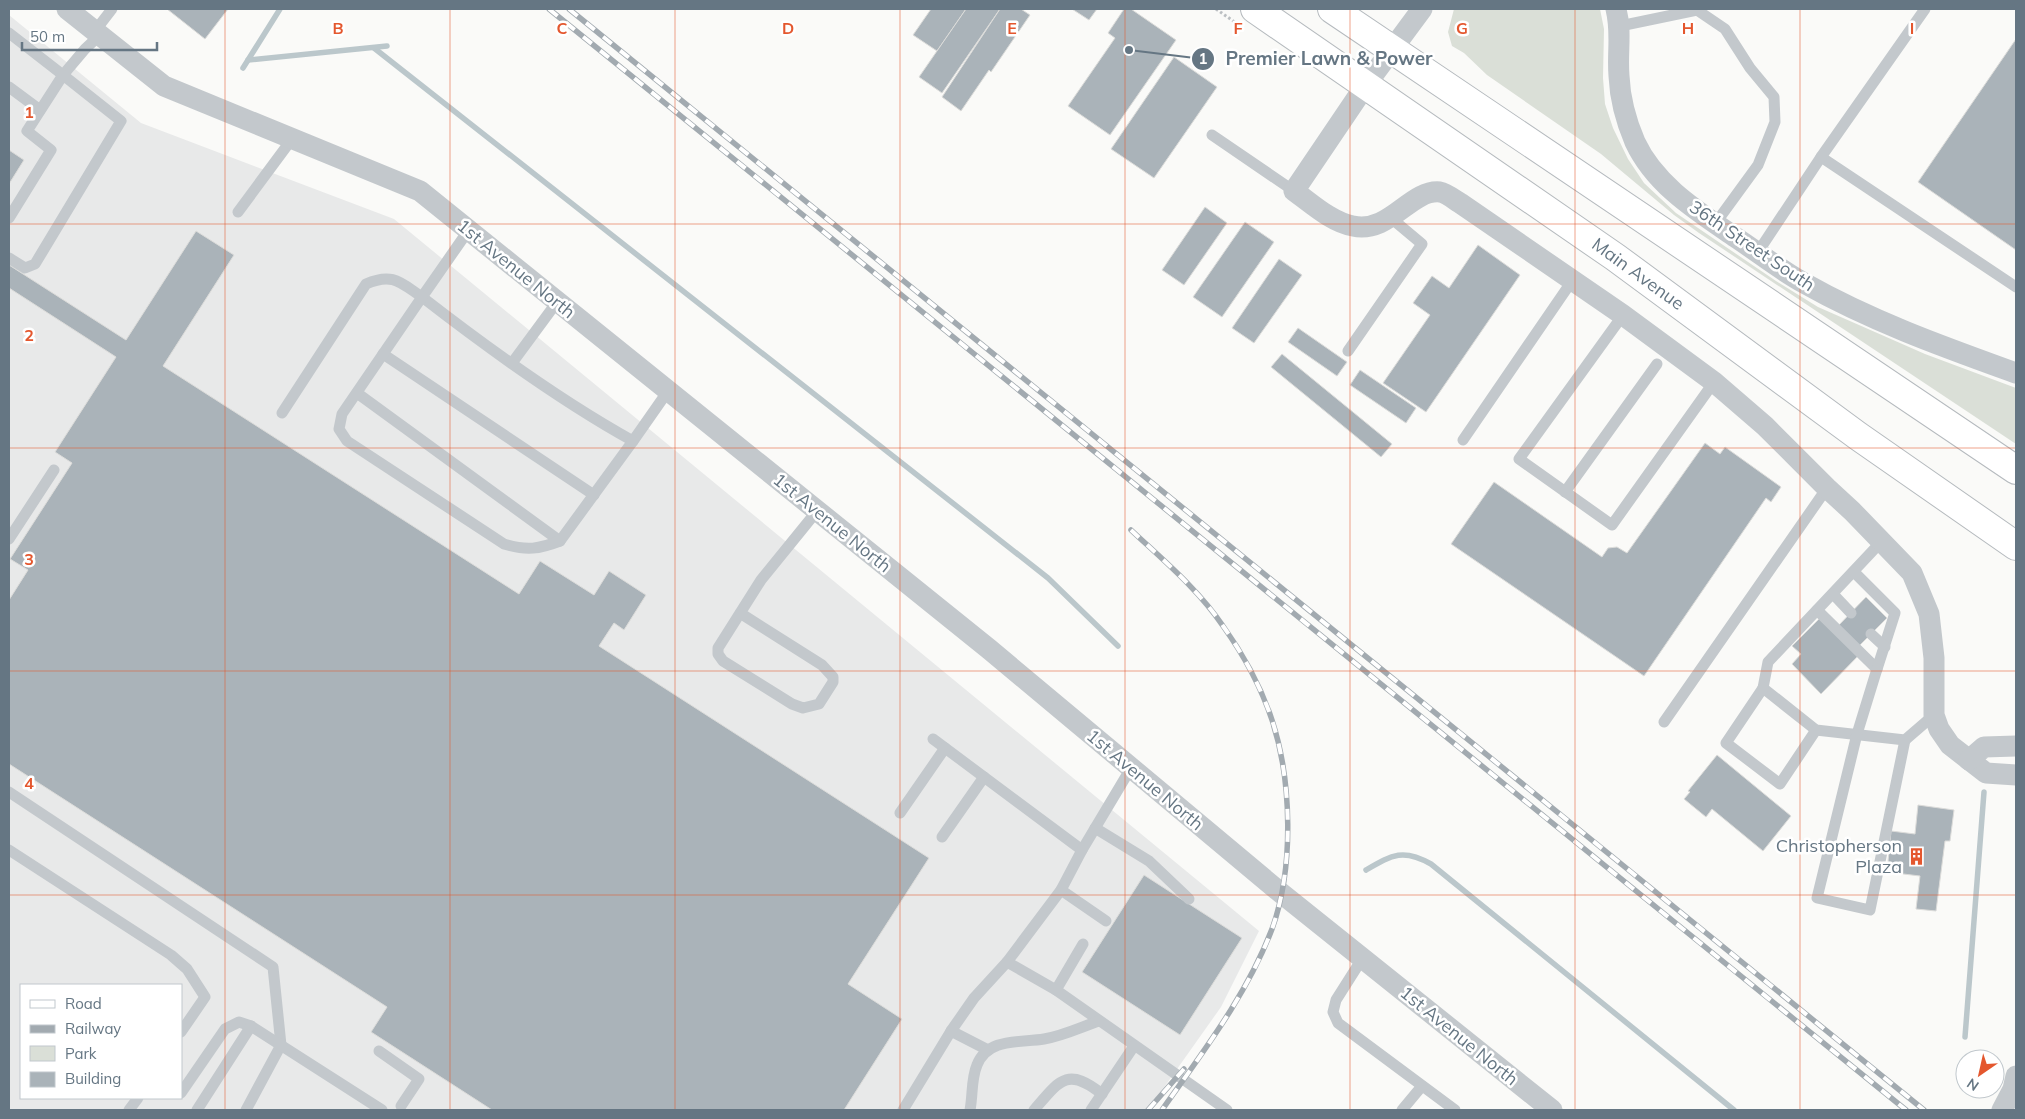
<svg xmlns="http://www.w3.org/2000/svg" width="2025" height="1119" viewBox="0 0 2025 1119" font-family="Mulish,sans-serif">
<style>
.built{fill:#e8e9e9;fill-rule:evenodd}
.green{fill:#dadfd7}
.lines{fill:none;stroke-linecap:round;stroke-linejoin:round}
.stream{stroke:#bbc7cb;stroke-width:5.5}
.building{fill:#aab3b9;stroke:#dcdcda}
.primary-casing{stroke:#b5babe;stroke-width:30}
.path{stroke:#bbbfc2;stroke-width:3;stroke-dasharray:2.5 2.5;stroke-linecap:butt}
.lane{stroke:#c3c8cc;stroke-width:11}
.street{stroke:#c3c8cc;stroke-width:21}
.primary{stroke:#fff;stroke-width:28}
.rail-casing{stroke:#a2aab0;stroke-width:5.5}
.rail{stroke:#fff;stroke-width:4;stroke-dasharray:11;stroke-linecap:butt}
.grid{fill:none;stroke:#e4572e;stroke-width:1;stroke-opacity:0.55}
.labels{text-anchor:middle;stroke-width:5;stroke-linejoin:round;paint-order:stroke}
.street-label{font-size:18px;fill:#657683;stroke:#fff}
.poi-label{font-size:18px;fill:#657683;stroke:#fff;text-anchor:end}
.grid-label{font-size:16px;text-anchor:middle;font-weight:bold;fill:#e4572e;stroke:#fff;stroke-width:5;stroke-linejoin:round;paint-order:stroke}
.leader{fill:none;stroke:#657683;stroke-width:2}
.callout-dot{fill:#657683;stroke:#fff;stroke-width:2}
.mark-label{font-size:15px;text-anchor:middle;font-weight:bold;fill:#fff}
.callout-label{font-size:19px;text-anchor:middle;font-weight:bold;fill:#657683;stroke:#fff;stroke-width:5;stroke-linejoin:round;paint-order:stroke}
</style>
<rect width="100%" height="100%" fill="#fafaf8"/>
<!-- built -->
<path class="built" d="M 9,15 L 141,123 L 394,219 L 1259,931 L 1221,1007 L 1148,1110 L 9,1110 ZM 21,985 L 181,985 L 181,1098 L 21,1098 Z"/>
<!-- green -->
<path class="green" d="M 1454,9 L 1600,9 L 1604,29 L 1603,78 L 1605,104 L 1613,128 L 1628,159 L 1644,183 L 1676,213 L 1776,281 L 1818,307 L 1925,354 L 2016,388 L 2016,444 L 1699,233 L 1674,215 L 1601,154 L 1487,75 L 1464,53 L 1452,46 L 1448,32 Z"/>
<g class="lines">
<!-- stream -->
<g class="stream">
<path d="M 374,48 L 1048,578 L 1118,646"/>
<path d="M 248,60 L 387,46"/>
<path d="M 243,68 L 280,9"/>
<path d="M 1366,870 C 1392,855 1403,848 1431,864 L 1734,1110"/>
<path d="M 1965,1037 L 1984,792"/>
</g>
</g>
<!-- building -->
<g class="building">
<path d="M 167,9 L 228,9 L 205,39 Z"/>
<path d="M 931,9 L 966,9 L 937,51 L 913,35 Z"/>
<path d="M 966,9 L 1000,9 L 942,93 L 919,77 Z"/>
<path d="M 1000,9 L 1021,9 L 1030,15 L 991,72 L 989,70 L 961,111 L 942,97 Z"/>
<path d="M 1072,9 L 1097,9 L 1089,20 Z"/>
<path d="M 1124,9 L 1131,9 L 1176,40 L 1110,135 L 1068,106 L 1115,38 L 1108,33 Z"/>
<path d="M 2016,39 L 2016,250 L 1918,182 Z"/>
<path d="M 1174,57 L 1217,87 L 1154,178 L 1111,149 Z"/>
<path d="M 9,150 L 24,160 L 9,184 Z"/>
<path d="M 1205,207 L 1227,223 L 1184,285 L 1162,270 Z"/>
<path d="M 1245,222 L 1274,242 L 1222,317 L 1193,297 Z"/>
<path d="M 196,231 L 234,255 L 163,366 L 519,594 L 540,561 L 594,595 L 609,571 L 646,595 L 624,630 L 614,623 L 599,646 L 929,858 L 848,984 L 902,1019 L 844,1110 L 492,1110 L 371,1032 L 387,1007 L 9,764 L 9,600 L 28,570 L 10,559 L 72,463 L 55,452 L 116,357 L 9,288 L 9,265 L 126,340 Z"/>
<path d="M 1478,245 L 1520,275 L 1426,412 L 1383,383 L 1430,315 L 1413,303 L 1432,276 L 1449,288 Z"/>
<path d="M 1279,259 L 1302,275 L 1254,343 L 1232,328 Z"/>
<path d="M 1298,328 L 1347,362 L 1337,376 L 1288,342 Z"/>
<path d="M 1282,354 L 1392,444 L 1381,457 L 1271,367 Z"/>
<path d="M 1360,370 L 1416,408 L 1406,423 L 1350,385 Z"/>
<path d="M 1705,443 L 1720,454 L 1725,447 L 1781,487 L 1771,502 L 1766,498 L 1644,676 L 1451,544 L 1494,482 L 1602,557 L 1608,548 L 1617,547 L 1627,553 Z"/>
<path d="M 1866,597 L 1887,618 L 1858,647 L 1838,626 Z"/>
<path d="M 1821,617 L 1859,655 L 1821,694 L 1792,664 L 1801,654 L 1792,646 Z"/>
<path d="M 1717,755 L 1791,816 L 1763,851 L 1712,809 L 1706,817 L 1684,799 L 1690,792 L 1688,791 Z"/>
<path d="M 1918,805 L 1954,810 L 1950,841 L 1945,841 L 1936,911 L 1916,909 L 1920,876 L 1887,872 L 1891,831 L 1915,834 Z"/>
<path d="M 1144,875 L 1242,938 L 1180,1035 L 1082,972 Z"/>
</g>
<g class="lines">
<defs>
<g id="primary">
<path d="M 1255,9 L 1615,257 L 1858,436 L 2016,546"/>
<path d="M 1332,9 L 2016,470"/>
</g>
</defs>
<!-- primary casing -->
<use href="#primary" class="primary-casing"/>
<!-- path -->
<path class="path" d="M 1216,9 L 1236,23"/>
<!-- lane -->
<g class="lane">
<path d="M 1620,26 L 1697,10 L 1725,29 L 1750,68 L 1774,97 L 1775,122 L 1758,165 L 1715,224"/>
<path d="M 95,31 L 112,9"/>
<path d="M 9,33 L 63,75 L 85,49 L 100,35"/>
<path d="M 9,87 L 40,110"/>
<path d="M 1212,135 L 1294,191"/>
<path d="M 1821,157 L 2016,287"/>
<path d="M 238,212 L 292,139"/>
<path d="M 9,218 L 51,150 L 27,131 L 63,75 L 121,121 L 35,264 L 25,268 L 9,258"/>
<path d="M 468,231 L 422,297 C 489,349 559,400 633,441 L 668,391"/>
<path d="M 1758,252 L 1821,157 L 1925,9"/>
<path d="M 1623,315 L 1519,459 L 1612,525 L 1714,382"/>
<path d="M 1348,351 L 1422,244 L 1391,218"/>
<path d="M 383,354 L 594,495"/>
<path d="M 512,363 L 557,302"/>
<path d="M 357,393 L 560,541"/>
<path d="M 282,413 L 366,284 C 393,272 401,283 422,297 L 342,414 L 339,429 L 347,441 L 504,544 C 527,551 539,549 560,541 L 633,441"/>
<path d="M 1463,440 L 1572,281"/>
<path d="M 1565,492 L 1657,364"/>
<path d="M 9,539 L 54,470"/>
<path d="M 1881,542 L 1768,662 L 1763,688 L 1816,730 L 1905,740 L 1934,715"/>
<path d="M 1833,594 L 1851,613"/>
<path d="M 1817,610 L 1877,669 L 1895,613 L 1854,572"/>
<path d="M 740,613 L 822,665 L 833,677 L 833,682 L 819,704 L 803,708 L 792,704 L 723,661 L 718,654 L 718,648 L 761,580 L 817,511"/>
<path d="M 1871,634 L 1885,647"/>
<path d="M 1877,669 L 1857,734 L 1817,898 L 1870,910 L 1905,740"/>
<path d="M 1763,688 L 1726,743 L 1780,784 L 1816,730"/>
<path d="M 1664,722 L 1827,488"/>
<path d="M 933,739 L 1082,850"/>
<path d="M 9,792 L 273,967 L 281,1045 L 246,1110"/>
<path d="M 900,813 L 945,748"/>
<path d="M 1095,828 L 1149,861 L 1189,899"/>
<path d="M 942,837 L 984,777"/>
<path d="M 9,850 L 171,955 L 187,969 L 205,997 L 181,1032"/>
<path d="M 1061,890 L 1106,921"/>
<path d="M 1362,959 L 1336,1000 L 1333,1012 L 1338,1023 L 1455,1110"/>
<path d="M 1007,962 L 1061,890 L 1082,850 L 1131,768"/>
<path d="M 1056,990 L 1083,944"/>
<path d="M 951,1031 L 988,1050"/>
<path d="M 379,1051 L 419,1079 L 401,1106"/>
<path d="M 181,1093 L 225,1029 L 239,1022 L 251,1026 L 382,1110"/>
<path d="M 129,1110 L 138,1098"/>
<path d="M 197,1110 L 251,1026"/>
<path d="M 903,1110 L 951,1031 L 974,998 L 1007,962 L 1056,990 L 1227,1110"/>
<path d="M 970,1110 C 973,1095 971,1079 977,1065 C 988,1037 1021,1043 1044,1039 C 1063,1036 1081,1027 1099,1021"/>
<path d="M 1034,1110 C 1059,1081 1067,1066 1102,1094"/>
<path d="M 1091,1110 L 1134,1046"/>
<path d="M 1402,1110 L 1422,1086"/>
</g>
<!-- street -->
<g class="street">
<path d="M 67,9 L 164,86 L 420,191 L 989,649 L 1281,893 L 1552,1110"/>
<path d="M 1422,9 L 1365,86 L 1294,191 C 1311,203 1331,222 1353,226 C 1390,234 1410,189 1440,192 C 1446,193 1455,200 1460,203 L 1623,315 L 1714,382 L 1765,426 L 1827,488 L 1852,511 L 1912,573 L 1929,614 L 1934,658 L 1934,715 L 1939,729 L 1950,745 L 1986,773 L 2016,775"/>
<path d="M 1616,9 C 1622,33 1617,52 1619,76 C 1620,99 1626,121 1635,142 C 1655,185 1697,211 1735,237 C 1758,252 1780,270 1804,283 C 1871,321 1944,347 2016,373"/>
<path d="M 1969,760 L 1984,747 L 2016,746"/>
<path d="M 2002,1110 L 2013,1089 L 2016,1076"/>
</g>
<!-- primary -->
<use href="#primary" class="primary"/>
<defs>
<g id="rail">
<path d="M 549,9 L 1906,1110"/>
<path d="M 569,9 L 1924,1110"/>
<path d="M 1131,530 C 1163,560 1198,589 1223,626 C 1243,654 1261,687 1272,720 C 1292,781 1294,868 1272,929 C 1247,995 1202,1053 1162,1110"/>
<path d="M 1148,1110 L 1184,1069"/>
</g>
</defs>
<!-- rail casing -->
<use href="#rail" class="rail-casing"/>
<!-- rail -->
<use href="#rail" class="rail"/>
</g>
<!-- grid -->
<path class="grid" d="M 225,9 L 225,1110M 450,9 L 450,1110M 675,9 L 675,1110M 900,9 L 900,1110M 1125,9 L 1125,1110M 1350,9 L 1350,1110M 1575,9 L 1575,1110M 1800,9 L 1800,1110M 9,224 L 2016,224M 9,448 L 2016,448M 9,671 L 2016,671M 9,895 L 2016,895"/>
<!-- icons -->
<defs>
<symbol id="building-bare" viewBox="-9 -9 18 18"><path d="M-4-6H4V6H1V3H-1V6H-4ZM-2.5-4.3h1.7v1.8h-1.7ZM.8-4.3h1.7v1.8H.8ZM-2.5-1h1.7V.8h-1.7ZM.8-1h1.7V.8H.8Z" fill="#e4572e" stroke="#fff" stroke-width="2.5" paint-order="stroke"/></symbol>
</defs>
<g fill-rule="evenodd">
<use href="#building-bare" x="1904" y="844" width="25" height="25"/>
</g>
<g class="labels">
<!-- street labels -->
<g class="street-label">
<text transform="translate(1752 246) rotate(34)" y="6">36th Street South</text>
<text transform="translate(516 269) rotate(39)" y="6">1st Avenue North</text>
<text transform="translate(1638 274) rotate(36)" y="6">Main Avenue</text>
<text transform="translate(832 523) rotate(39)" y="6">1st Avenue North</text>
<text transform="translate(1145 780) rotate(40)" y="6">1st Avenue North</text>
<text transform="translate(1459 1036) rotate(39)" y="6">1st Avenue North</text>
</g>
<!-- poi labels -->
<g class="poi-label">
<text x="1902" y="852">Christopherson<tspan x="1902" dy="21">Plaza</tspan></text>
</g>
</g>
<g class="grid-label">
<text x="338" y="34">B</text>
<text x="562" y="34">C</text>
<text x="788" y="34">D</text>
<text x="1012" y="34">E</text>
<text x="1238" y="34">F</text>
<text x="1462" y="34">G</text>
<text x="1688" y="34">H</text>
<text x="1912" y="34">I</text>
<text x="29" y="118">1</text>
<text x="29" y="341">2</text>
<text x="29" y="565">3</text>
<text x="29" y="789">4</text>
</g>
<!-- callouts -->
<path class="leader" d="M1129 50L1203 59"/>
<g class="callout-dot">
<circle cx="1129" cy="50" r="5"/>
<circle cx="1203" cy="59" r="12"/>
</g>
<g class="mark-label">
<text x="1203" y="64">1</text>
</g>
<g class="callout-label">
<text x="1329" y="65">Premier Lawn &amp; Power</text>
</g>
<!-- border -->
<rect width="2025" height="1119" fill="none" stroke="#657683" stroke-width="20"/>
<!-- legend -->
<rect x="20" y="984" width="162" height="115" fill="#ffffff" stroke="#c1c8cd"/>
<rect x="30" y="1000" width="25" height="8" fill="#ffffff" stroke="#c1c8cd"/>
<text x="65" y="1009" font-size="15" fill="#657683">Road</text>
<rect x="30" y="1025" width="25" height="8" fill="#a2aab0" stroke="#c1c8cd"/>
<text x="65" y="1034" font-size="15" fill="#657683">Railway</text>
<rect x="30" y="1046" width="25" height="15" fill="#dadfd7" stroke="#c1c8cd"/>
<text x="65" y="1059" font-size="15" fill="#657683">Park</text>
<rect x="30" y="1072" width="25" height="15" fill="#aab3b9" stroke="#c1c8cd"/>
<text x="65" y="1084" font-size="15" fill="#657683">Building</text>
<!-- north arrow -->
<g transform="translate(1980 1074) rotate(214)"><circle r="24" fill="#ffffff" stroke="#c1c8cd"/>
<path d="M0-4L9 19L0 12L-9 19Z" fill="#e4572e"/>
<text y="-8" font-size="14" font-weight="bold" text-anchor="middle" fill="#657683">N</text>
</g>
<!-- scale -->
<path d="M22 42v8h135v-8" fill="none" stroke="#657683" stroke-width="2.5"/>
<text x="30" y="42" font-size="15" fill="#657683" stroke="#ffffff" stroke-width="4" paint-order="stroke">50 m</text>
</svg>
